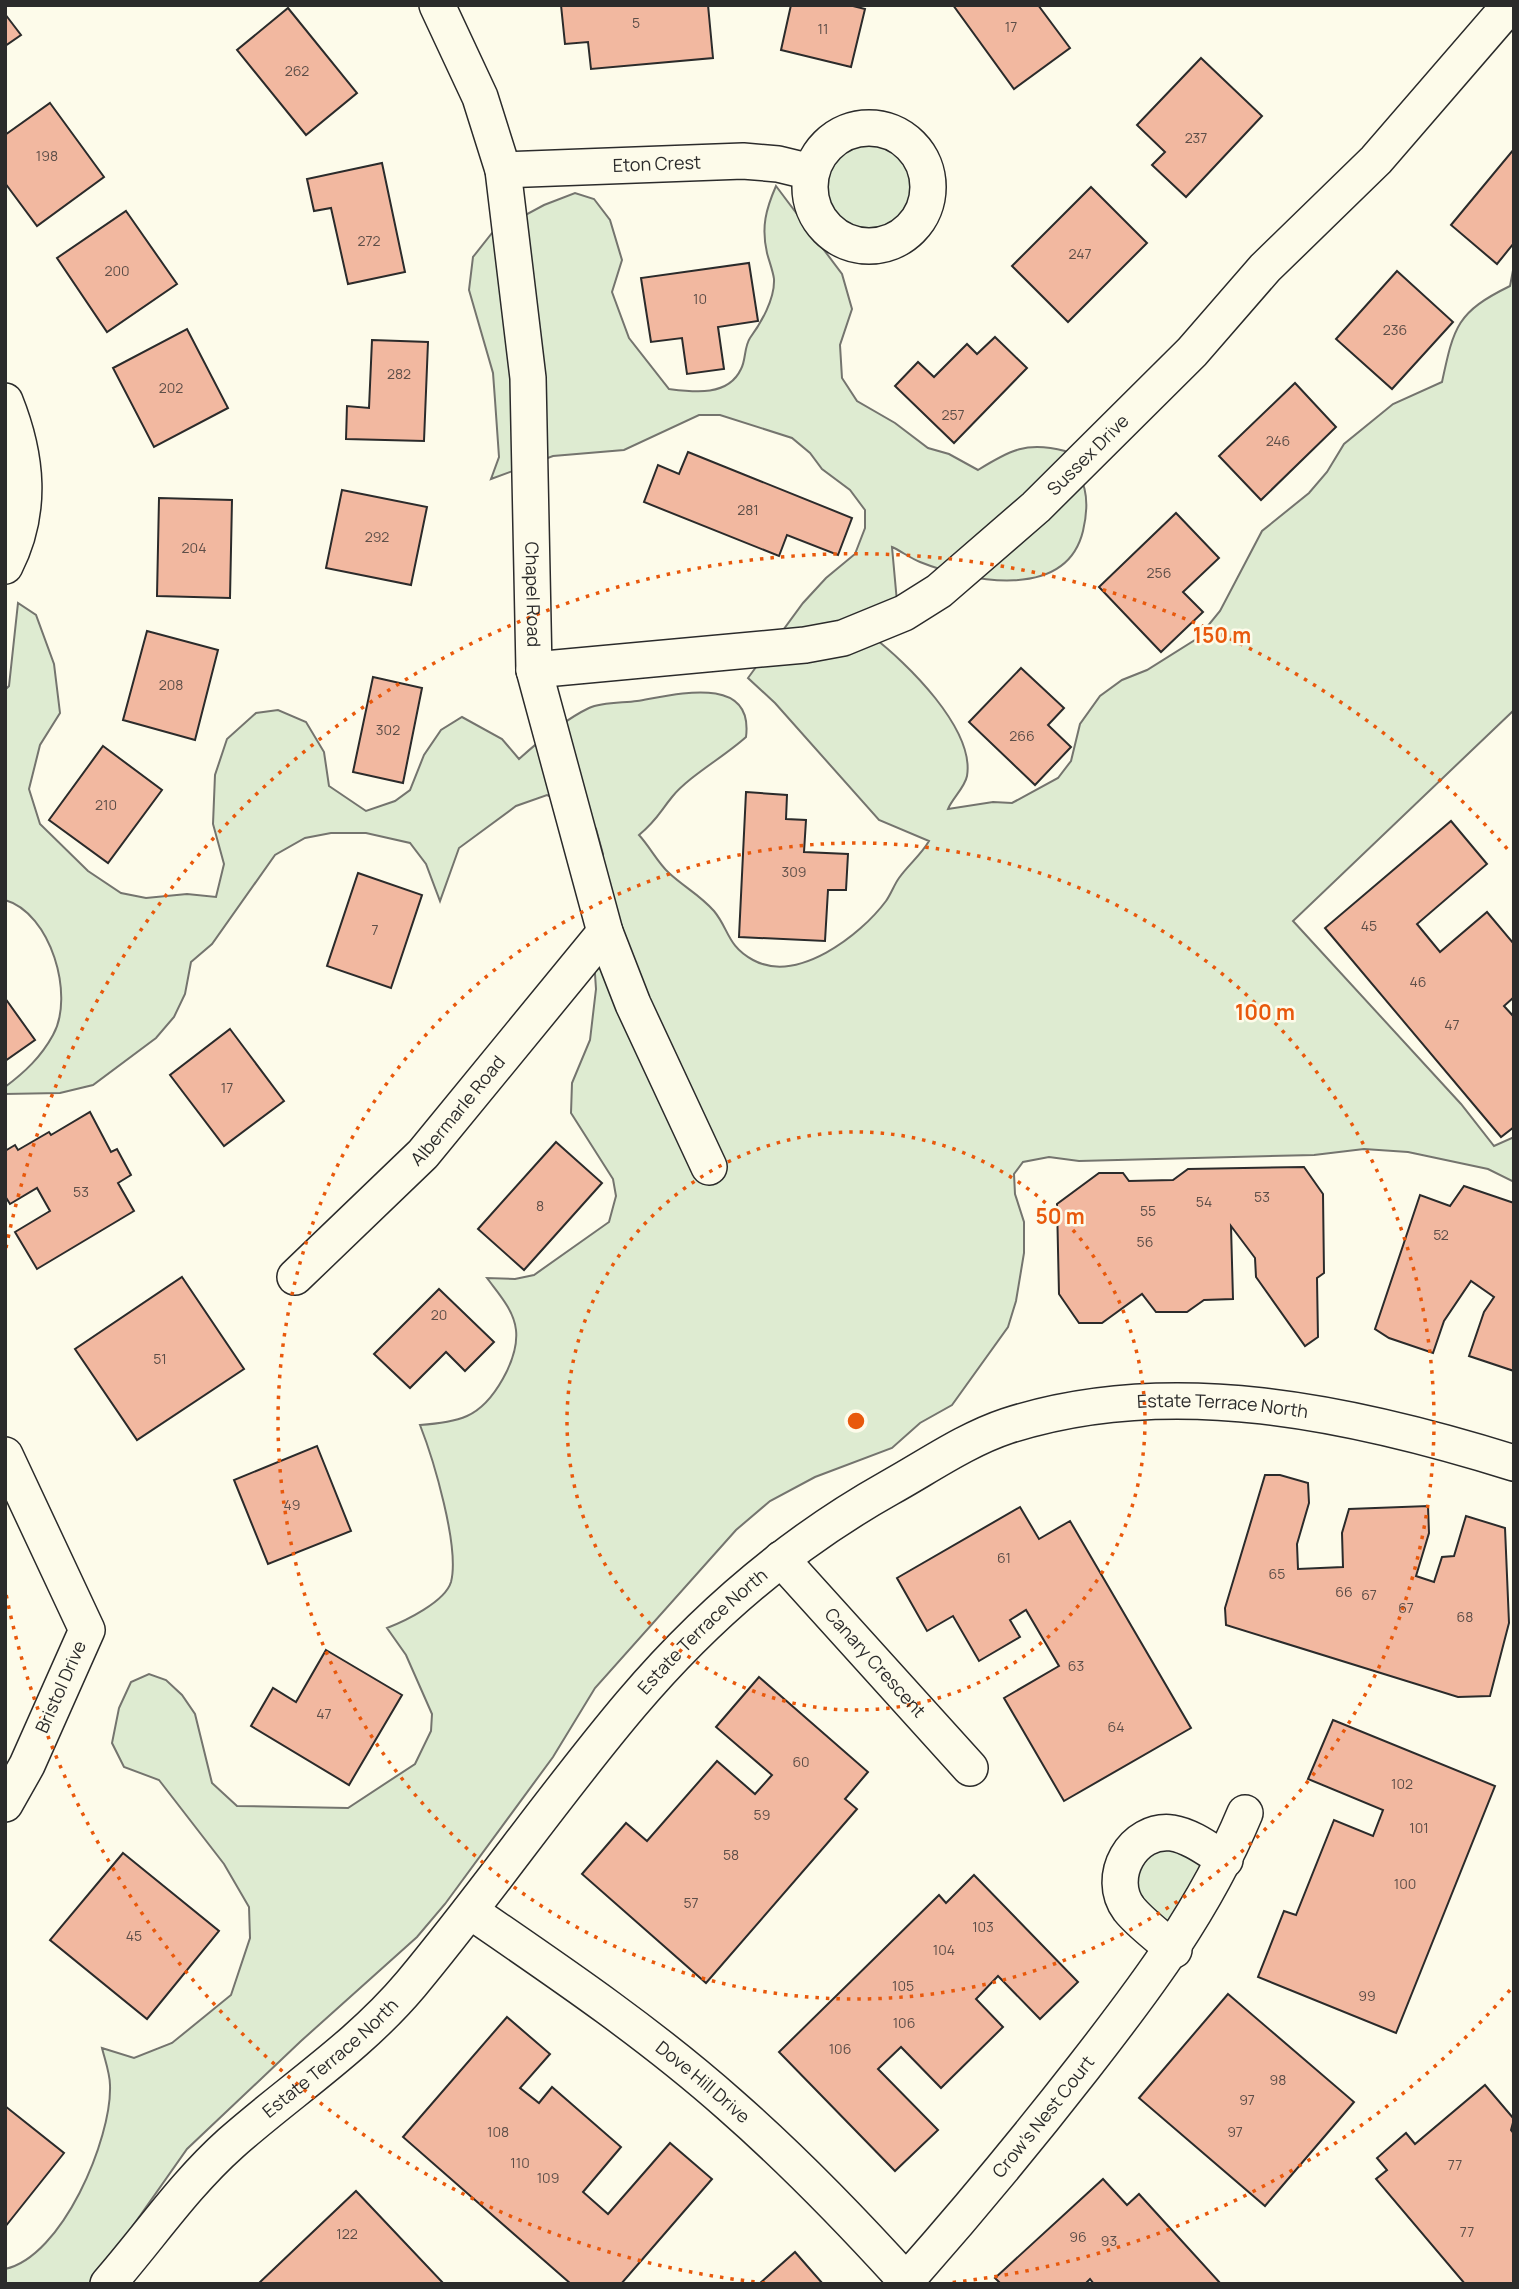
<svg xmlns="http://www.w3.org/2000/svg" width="1519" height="2289" viewBox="0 0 1519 2289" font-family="Manrope,sans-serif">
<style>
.green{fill:#deebd1;stroke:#74746e;stroke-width:2}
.building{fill:#f2b8a0;stroke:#2b2b2b;stroke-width:2}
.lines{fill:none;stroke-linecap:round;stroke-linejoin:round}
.street-casing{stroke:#2b2b2b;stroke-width:38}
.street{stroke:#fdfbea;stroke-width:35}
.ring{fill:none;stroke:#e8590c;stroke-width:3.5;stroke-dasharray:3.5 7}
.labels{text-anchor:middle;stroke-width:5;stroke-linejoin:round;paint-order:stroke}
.number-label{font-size:14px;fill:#5d4e48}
.street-label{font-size:18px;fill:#2b2b2b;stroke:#fdfbea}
.centre{fill:#e8590c;stroke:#fdfbea;stroke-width:3.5}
.ring-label{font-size:21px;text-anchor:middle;font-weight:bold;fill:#e8590c;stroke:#fdfbea;stroke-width:5;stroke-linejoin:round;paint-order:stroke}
</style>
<rect width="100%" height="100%" fill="#fdfbea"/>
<!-- green -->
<g class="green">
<circle cx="869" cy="187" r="59"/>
<path d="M 776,186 L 842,274 L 852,309 L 840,345 L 842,378 L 857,401 L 895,423 L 928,448 L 949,454 L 978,470 C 1010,450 1027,441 1065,451 C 1085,479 1091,497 1083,531 C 1066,601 970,582 920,562 C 910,558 901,551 892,547 L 897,602 L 873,637 C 906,662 975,729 967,776 C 965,787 952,799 948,809 L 993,802 L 1012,803 L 1058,778 L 1071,761 L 1080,724 L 1100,696 L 1122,680 L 1147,670 L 1198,638 L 1220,611 L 1262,531 L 1309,493 L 1327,472 L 1344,444 L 1393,404 L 1442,382 C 1454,326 1457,312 1510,286 L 1514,265 L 1514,710 L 1293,921 L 1461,1104 L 1494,1146 L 1514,1137 L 1514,1182 L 1488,1169 L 1408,1152 L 1364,1149 L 1314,1155 L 1079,1161 L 1049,1157 L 1023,1162 L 1014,1174 L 1015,1194 L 1024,1222 L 1024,1253 L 1016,1301 L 1008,1327 L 952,1405 L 920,1423 L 892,1448 L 815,1477 L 770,1501 L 736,1530 L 595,1688 L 553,1757 L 445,1904 L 417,1937 L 301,2041 L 187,2149 L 92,2284 L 5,2284 L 5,2269 C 62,2257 112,2139 110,2085 C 110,2074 105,2060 102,2048 L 134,2058 L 172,2043 L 231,1995 L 250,1938 L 249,1907 L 224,1864 L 159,1780 L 124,1767 L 112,1743 L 119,1708 L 131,1682 L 149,1674 L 166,1680 L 182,1695 L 195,1714 L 212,1783 L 237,1806 L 348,1808 L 415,1764 L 431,1731 L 432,1714 L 406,1655 L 387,1628 C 405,1621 445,1602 451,1582 C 460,1547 433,1458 420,1425 C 435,1424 453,1422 467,1416 C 494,1404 519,1358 516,1330 C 514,1310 498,1293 487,1278 L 515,1279 L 534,1275 L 609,1222 L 616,1196 L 613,1179 L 571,1113 L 572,1083 L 590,1040 L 596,989 L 592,929 L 602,891 L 603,854 L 596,829 L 583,811 L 547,795 L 516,806 L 459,848 L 440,901 L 426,864 L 410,843 L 366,833 L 331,833 L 305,838 L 275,855 L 212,944 L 191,962 L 185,994 L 174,1017 L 156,1038 L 93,1085 L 60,1093 L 5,1094 L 5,1087 C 25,1072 41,1057 53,1035 C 75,996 51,913 5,900 L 5,690 L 9,686 L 18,603 L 36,615 L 54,664 L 60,713 L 40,745 L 29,789 L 40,824 L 88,871 L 121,893 L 146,898 L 187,894 L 216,897 L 224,864 L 213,824 L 215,775 L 227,739 L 256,713 L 278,710 L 306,722 L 324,752 L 329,786 L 366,811 L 395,801 L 410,790 L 424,755 L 441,730 L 462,717 L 502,739 L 519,759 C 539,741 564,720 589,708 C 602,702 623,703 637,701 C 674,695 754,673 746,737 C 724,757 689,776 672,797 C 659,813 657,820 639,835 C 650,847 658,863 669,873 C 684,887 700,895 714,911 C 729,929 727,946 753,960 C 797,984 860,936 886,901 C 891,894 894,885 899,878 C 908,865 921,855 929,841 L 879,820 L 775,703 L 748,678 L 803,603 L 826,578 L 855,554 L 865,528 L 865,510 L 850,490 L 822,469 L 810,453 L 792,438 L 720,415 L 699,415 L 624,450 L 553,456 L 491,479 L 499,457 L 495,400 L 493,373 L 469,290 L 473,257 L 492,233 L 544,205 L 575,193 L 594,199 L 610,220 L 622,260 L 612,292 L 629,338 L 669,389 C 693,392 728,397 741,369 C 746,360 744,347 750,338 C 761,323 775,299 774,279 C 773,271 769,261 767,253 C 761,227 766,209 776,186 Z"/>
<path d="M 1153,1839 L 1219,1861 L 1172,1941 L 1133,1907 L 1126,1868 Z"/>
</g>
<!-- building -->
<g class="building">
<path d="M 561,5 L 708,5 L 713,58 L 591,69 L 588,42 L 565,44 Z"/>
<path d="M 791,5 L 849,5 L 865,9 L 851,67 L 781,50 Z"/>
<path d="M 953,5 L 1038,5 L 1070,48 L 1014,89 Z"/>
<path d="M 288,8 L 357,93 L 306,135 L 237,50 Z"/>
<path d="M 5,14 L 21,35 L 5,46 Z"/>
<path d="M 1201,58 L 1262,116 L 1186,197 L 1152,165 L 1165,152 L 1137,125 Z"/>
<path d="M 50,103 L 104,177 L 37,226 L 5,183 L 5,135 Z"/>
<path d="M 1514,149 L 1514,243 L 1497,264 L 1451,225 Z"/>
<path d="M 382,163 L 405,272 L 348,284 L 331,208 L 314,211 L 307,179 Z"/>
<path d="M 1091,187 L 1147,243 L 1068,322 L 1012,266 Z"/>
<path d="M 126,211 L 177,284 L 107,332 L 57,258 Z"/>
<path d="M 749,263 L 758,321 L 718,327 L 724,369 L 687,374 L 682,338 L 651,342 L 641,278 Z"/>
<path d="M 1397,271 L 1453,322 L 1392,389 L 1336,339 Z"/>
<path d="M 187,329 L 228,408 L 154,447 L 113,368 Z"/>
<path d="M 995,337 L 1027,368 L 954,443 L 895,386 L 918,362 L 934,377 L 967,344 L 977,354 Z"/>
<path d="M 372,340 L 428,342 L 424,441 L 346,439 L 347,406 L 369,408 Z"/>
<path d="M 1295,383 L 1336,427 L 1261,500 L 1219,456 Z"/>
<path d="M 688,452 L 852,518 L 838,555 L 787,535 L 779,556 L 644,502 L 658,465 L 679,474 Z"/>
<path d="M 342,490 L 427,507 L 411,585 L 326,568 Z"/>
<path d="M 159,498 L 232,500 L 230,598 L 157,596 Z"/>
<path d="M 1176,513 L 1219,558 L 1183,592 L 1203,612 L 1161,652 L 1099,587 Z"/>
<path d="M 147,631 L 218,650 L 195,740 L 123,720 Z"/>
<path d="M 1021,668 L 1064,708 L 1048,725 L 1071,747 L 1035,785 L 969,722 Z"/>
<path d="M 373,677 L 422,688 L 403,783 L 353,772 Z"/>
<path d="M 103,746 L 162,790 L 108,863 L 49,820 Z"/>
<path d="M 746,792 L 787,795 L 786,819 L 806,820 L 804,852 L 848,854 L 846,890 L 828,890 L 825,941 L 739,937 Z"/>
<path d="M 1451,821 L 1487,864 L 1417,924 L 1440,952 L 1487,912 L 1514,944 L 1514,997 L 1504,1006 L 1514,1017 L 1514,1127 L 1501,1137 L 1325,928 Z"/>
<path d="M 358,873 L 422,895 L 391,988 L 327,966 Z"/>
<path d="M 5,998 L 35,1040 L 5,1061 Z"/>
<path d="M 230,1029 L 284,1101 L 224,1146 L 170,1075 Z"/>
<path d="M 90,1112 L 111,1152 L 117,1149 L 131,1175 L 118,1183 L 134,1211 L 37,1269 L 15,1232 L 50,1211 L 37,1188 L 10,1204 L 5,1196 L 5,1151 L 15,1145 L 18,1150 L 49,1132 L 51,1135 Z"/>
<path d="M 556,1142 L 602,1183 L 524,1270 L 478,1229 Z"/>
<path d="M 1304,1167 L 1323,1194 L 1324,1273 L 1317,1278 L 1318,1337 L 1305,1346 L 1256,1277 L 1255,1258 L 1231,1226 L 1233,1299 L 1204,1300 L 1187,1312 L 1156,1312 L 1142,1294 L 1102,1323 L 1079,1323 L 1059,1294 L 1057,1204 L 1099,1173 L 1123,1173 L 1129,1181 L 1173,1180 L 1188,1169 Z"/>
<path d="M 1464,1186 L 1514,1203 L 1514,1371 L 1469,1356 L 1484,1312 L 1494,1297 L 1471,1281 L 1444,1321 L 1433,1353 L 1389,1338 L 1375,1329 L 1420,1195 L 1450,1206 Z"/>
<path d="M 182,1277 L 244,1369 L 137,1440 L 75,1349 Z"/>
<path d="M 439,1289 L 494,1342 L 465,1371 L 446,1352 L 410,1388 L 374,1354 Z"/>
<path d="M 317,1446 L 351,1531 L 268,1564 L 234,1480 Z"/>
<path d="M 1265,1475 L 1280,1475 L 1308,1483 L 1309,1503 L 1297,1544 L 1298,1569 L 1343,1567 L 1342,1533 L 1349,1509 L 1428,1506 L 1429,1533 L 1416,1576 L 1434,1582 L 1442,1557 L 1454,1556 L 1466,1516 L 1505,1528 L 1509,1623 L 1490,1696 L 1458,1697 L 1226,1625 L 1225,1608 Z"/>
<path d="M 1020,1507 L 1039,1539 L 1070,1521 L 1191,1728 L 1064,1801 L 1004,1698 L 1059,1666 L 1026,1610 L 1010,1620 L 1020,1637 L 979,1661 L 953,1616 L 927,1631 L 897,1578 Z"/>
<path d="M 326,1650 L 402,1695 L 349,1785 L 251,1726 L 273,1688 L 296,1702 Z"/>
<path d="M 759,1677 L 868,1772 L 845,1799 L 857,1809 L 706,1983 L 582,1874 L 626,1823 L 647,1841 L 717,1761 L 755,1794 L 772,1775 L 716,1727 Z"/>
<path d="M 1333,1720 L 1495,1786 L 1396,2033 L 1258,1977 L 1284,1911 L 1296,1915 L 1334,1820 L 1373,1836 L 1383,1810 L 1308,1779 Z"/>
<path d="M 123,1853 L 219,1931 L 147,2019 L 50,1940 Z"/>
<path d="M 974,1875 L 1078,1982 L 1040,2019 L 998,1976 L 976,1999 L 1003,2027 L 941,2088 L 901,2047 L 878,2069 L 938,2130 L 895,2171 L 779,2052 L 939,1895 L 946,1903 Z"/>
<path d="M 1228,1994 L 1354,2102 L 1265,2206 L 1139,2098 Z"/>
<path d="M 507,2017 L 550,2054 L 520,2088 L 539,2103 L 552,2087 L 621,2147 L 583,2192 L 608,2214 L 670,2143 L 712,2179 L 621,2284 L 571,2284 L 403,2137 Z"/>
<path d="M 1485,2085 L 1514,2119 L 1511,2130 L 1514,2134 L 1514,2284 L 1465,2284 L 1376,2179 L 1387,2170 L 1377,2158 L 1406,2133 L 1415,2144 Z"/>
<path d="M 5,2106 L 64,2153 L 5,2227 Z"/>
<path d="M 1103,2179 L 1127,2205 L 1139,2194 L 1221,2284 L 1094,2284 L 1090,2279 L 1085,2284 L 1001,2284 L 995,2278 Z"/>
<path d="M 356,2191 L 444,2284 L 258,2284 Z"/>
<path d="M 795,2252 L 823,2284 L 759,2284 Z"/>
</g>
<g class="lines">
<defs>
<g id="street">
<path id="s1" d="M 437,5 L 480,97 L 503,170 L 528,378 L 534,670 L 605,932 L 633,1004 L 709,1167"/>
<circle cx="869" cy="187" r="59"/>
<path id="s2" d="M 503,170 L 743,161 L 778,164 L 811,172"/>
<path d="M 5,401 C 27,456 33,511 5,566"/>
<path id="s3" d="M 534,670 L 805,645 L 843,638 L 904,613 L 939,591 L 1036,507 L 1192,352 L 1265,268 L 1376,160 L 1510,5"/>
<path id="s4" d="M 295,1277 L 423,1154 L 605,932"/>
<path d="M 5,1455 L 87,1630 L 27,1765 L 5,1804"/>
<path id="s5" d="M 781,1559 L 970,1768"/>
<path id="s6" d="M 470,1911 C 559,1972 649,2033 729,2104 C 793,2160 852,2221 909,2284"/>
<path d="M 1174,1950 C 1160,1937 1141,1924 1129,1909 C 1105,1877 1133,1828 1172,1833 C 1191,1836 1209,1850 1225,1860"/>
<path id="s7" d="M 906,2281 C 968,2211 1026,2141 1083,2068 C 1147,1986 1205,1909 1245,1813"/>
<path id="s8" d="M 108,2284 C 150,2236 183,2186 231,2143 C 291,2090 359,2046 411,1984 C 487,1893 554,1795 631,1704 C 703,1619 791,1543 889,1488 C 927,1467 965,1440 1007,1426 C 1171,1373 1354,1413 1514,1463"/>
</g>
</defs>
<!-- street casing -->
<use href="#street" class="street-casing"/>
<!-- street -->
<use href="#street" class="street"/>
</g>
<!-- distance rings -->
<g class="ring">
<circle cx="856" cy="1421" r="289"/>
<circle cx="856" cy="1421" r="578"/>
<path d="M1510 1990A867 867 0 0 1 947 2283M765 2283A867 867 0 0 1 6 1594M6 1248A867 867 0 0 1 1510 852"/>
</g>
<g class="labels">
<!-- number labels -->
<g class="number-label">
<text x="636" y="28">5</text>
<text x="1011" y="32">17</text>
<text x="823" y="34">11</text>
<text x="297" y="76">262</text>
<text x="1196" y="143">237</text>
<text x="47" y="161">198</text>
<text x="369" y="246">272</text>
<text x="1080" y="259">247</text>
<text x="117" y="276">200</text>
<text x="700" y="304">10</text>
<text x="1395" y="335">236</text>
<text x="399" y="379">282</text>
<text x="171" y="393">202</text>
<text x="953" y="420">257</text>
<text x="1278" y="446">246</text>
<text x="748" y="515">281</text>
<text x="377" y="542">292</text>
<text x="194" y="553">204</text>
<text x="1159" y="578">256</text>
<text x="171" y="690">208</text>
<text x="388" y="735">302</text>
<text x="1022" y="741">266</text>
<text x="106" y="810">210</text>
<text x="794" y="877">309</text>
<text x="1369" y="931">45</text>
<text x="375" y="935">7</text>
<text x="1418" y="987">46</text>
<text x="1452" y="1030">47</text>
<text x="227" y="1093">17</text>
<text x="81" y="1197">53</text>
<text x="1262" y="1202">53</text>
<text x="1204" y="1207">54</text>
<text x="540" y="1211">8</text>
<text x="1148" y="1216">55</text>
<text x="1441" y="1240">52</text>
<text x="1145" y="1247">56</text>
<text x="439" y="1320">20</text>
<text x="160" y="1364">51</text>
<text x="292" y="1510">49</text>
<text x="1004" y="1563">61</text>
<text x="1277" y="1579">65</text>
<text x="1344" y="1597">66</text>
<text x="1369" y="1600">67</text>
<text x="1406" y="1613">67</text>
<text x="1465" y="1622">68</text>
<text x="1076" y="1671">63</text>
<text x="324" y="1719">47</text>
<text x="1116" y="1732">64</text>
<text x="801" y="1767">60</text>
<text x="1402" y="1789">102</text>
<text x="762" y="1820">59</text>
<text x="1419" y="1833">101</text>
<text x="731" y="1860">58</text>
<text x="1405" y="1889">100</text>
<text x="691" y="1908">57</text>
<text x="983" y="1932">103</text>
<text x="134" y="1941">45</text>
<text x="944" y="1955">104</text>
<text x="903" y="1991">105</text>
<text x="1367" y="2001">99</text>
<text x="904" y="2028">106</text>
<text x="840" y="2054">106</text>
<text x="1278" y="2085">98</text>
<text x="1247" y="2105">97</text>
<text x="498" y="2137">108</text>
<text x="1235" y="2137">97</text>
<text x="520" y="2168">110</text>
<text x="1455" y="2170">77</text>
<text x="548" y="2183">109</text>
<text x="1467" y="2237">77</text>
<text x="347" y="2239">122</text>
<text x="1078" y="2242">96</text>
<text x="1109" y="2246">93</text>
</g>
<!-- street labels -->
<g class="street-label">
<text dy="6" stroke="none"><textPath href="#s2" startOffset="154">Eton Crest</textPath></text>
<text dy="6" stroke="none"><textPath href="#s3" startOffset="620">Sussex Drive</textPath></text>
<text dy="6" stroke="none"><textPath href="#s1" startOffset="604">Chapel Road</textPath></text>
<text dy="6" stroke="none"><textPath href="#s4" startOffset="233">Albermarle Road</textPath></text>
<text dy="6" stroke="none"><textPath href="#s8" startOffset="1474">Estate Terrace North</textPath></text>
<text dy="6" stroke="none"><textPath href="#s8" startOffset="886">Estate Terrace North</textPath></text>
<text dy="6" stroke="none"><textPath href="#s5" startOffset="140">Canary Crescent</textPath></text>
<text transform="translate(61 1687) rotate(-66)" y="6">Bristol Drive</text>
<text dy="6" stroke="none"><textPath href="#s8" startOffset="318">Estate Terrace North</textPath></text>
<text dy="6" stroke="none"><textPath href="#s6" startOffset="289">Dove Hill Drive</textPath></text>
<text dy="6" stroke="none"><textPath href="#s7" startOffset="214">Crow's Nest Court</textPath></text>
</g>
</g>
<circle cx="856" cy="1421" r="10" class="centre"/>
<g class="ring-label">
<text x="1222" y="643">150 m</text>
<text x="1265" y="1020">100 m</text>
<text x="1060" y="1224">50 m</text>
</g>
<!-- border -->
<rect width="1519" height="2289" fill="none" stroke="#2b2b2b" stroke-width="14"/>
</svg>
